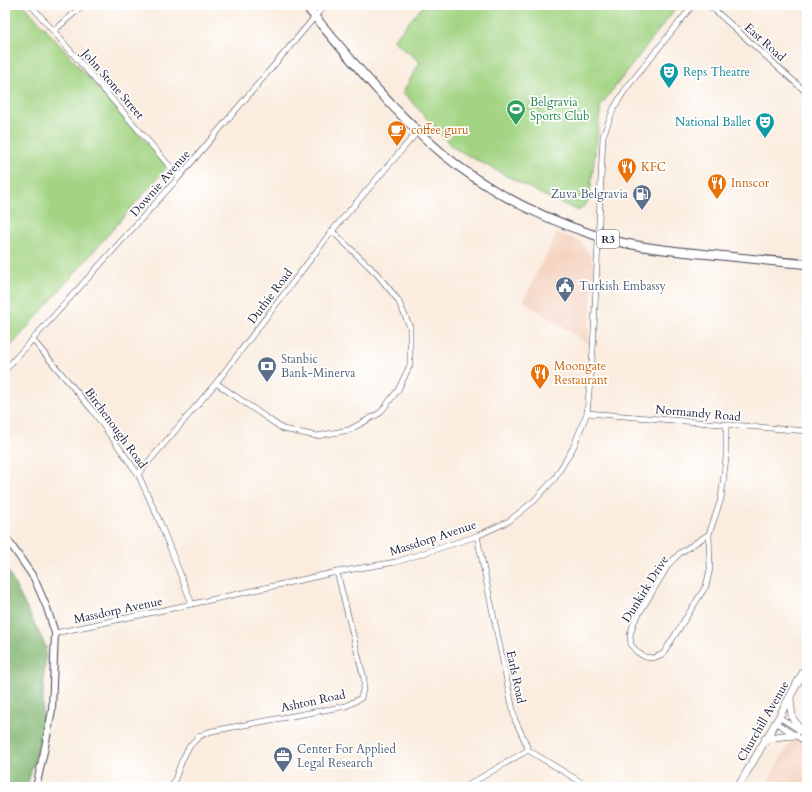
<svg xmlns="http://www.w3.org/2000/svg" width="812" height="792" viewBox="0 0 812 792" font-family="Cardo,serif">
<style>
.built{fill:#f4d3c0}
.green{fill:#a3d483;stroke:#627b5f}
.forest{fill:#82b671;stroke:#526c56}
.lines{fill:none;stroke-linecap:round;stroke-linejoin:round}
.minor-casing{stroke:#424053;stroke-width:6}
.tertiary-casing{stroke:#424053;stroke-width:8}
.secondary-casing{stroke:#424053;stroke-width:8}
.trunk-casing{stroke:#424053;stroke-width:10}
.minor{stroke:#fff;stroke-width:5}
.tertiary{stroke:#fff;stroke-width:6}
.secondary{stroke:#fff;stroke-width:7}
.trunk{stroke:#fff;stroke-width:8}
.labels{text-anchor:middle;stroke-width:3.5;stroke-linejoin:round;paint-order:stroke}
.shield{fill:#fff;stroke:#646476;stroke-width:1}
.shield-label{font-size:11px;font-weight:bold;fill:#22223b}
.street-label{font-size:12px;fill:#22223b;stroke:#fff}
.culture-label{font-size:12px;fill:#0d838f;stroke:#fff;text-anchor:start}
.leisure-label{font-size:12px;fill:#27864d;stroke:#fff;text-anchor:start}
.food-label{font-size:12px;fill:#c56008;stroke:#fff;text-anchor:start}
.service-label{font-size:12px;fill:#4e5e75;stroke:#fff;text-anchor:start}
</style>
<rect width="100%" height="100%" fill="#fff"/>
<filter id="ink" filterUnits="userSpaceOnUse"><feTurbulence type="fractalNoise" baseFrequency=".025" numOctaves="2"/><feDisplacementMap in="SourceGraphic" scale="8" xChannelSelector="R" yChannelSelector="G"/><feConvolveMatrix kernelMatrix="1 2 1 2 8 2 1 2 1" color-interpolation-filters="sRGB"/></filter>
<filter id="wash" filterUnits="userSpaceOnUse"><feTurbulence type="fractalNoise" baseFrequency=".012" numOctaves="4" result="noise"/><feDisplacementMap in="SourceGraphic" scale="16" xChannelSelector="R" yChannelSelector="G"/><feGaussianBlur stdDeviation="0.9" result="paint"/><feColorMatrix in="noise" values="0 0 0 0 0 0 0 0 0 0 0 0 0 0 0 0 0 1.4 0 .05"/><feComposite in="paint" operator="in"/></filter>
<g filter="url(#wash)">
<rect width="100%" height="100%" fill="#faecde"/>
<!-- built -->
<g class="built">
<path d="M 557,233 L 577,239 L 582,243 L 589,253 L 594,263 L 588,344 L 523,301 Z"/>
<path d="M 807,713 L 807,787 L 765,787 L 785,751 Z"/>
</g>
<!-- green -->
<g class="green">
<path d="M 5,5 L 24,5 L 168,166 L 5,353 Z"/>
<path d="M 424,5 L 674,5 L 675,9 L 601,105 L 589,200 L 579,211 L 545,196 L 452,147 L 403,92 L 420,62 L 393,40 Z"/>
</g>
<!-- forest -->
<path class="forest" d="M 5,565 L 46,647 L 41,734 L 27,787 L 5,787 Z"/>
</g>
<g filter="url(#ink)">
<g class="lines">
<defs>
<g id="minor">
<path d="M 31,5 L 179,177"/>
<path d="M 709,5 L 807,93"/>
<path d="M 54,31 L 83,5"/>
<path d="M 33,340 L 93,411 L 138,474 L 159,520 L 192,604"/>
<path d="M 5,370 L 179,177 L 325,5"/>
<path d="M 216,383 L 283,429 L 317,436 L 349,430 L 380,413 L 398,390 L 410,365 L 410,327 L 398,300 L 377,274 L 332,231"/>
<path d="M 587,413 L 807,431"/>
<path d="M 138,474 L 216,383 L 332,231 L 418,131"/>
<path d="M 709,534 L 680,553 L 669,564 L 634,622 L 630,635 L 631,645 L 637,652 L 645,657 L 653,658 L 663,654 L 706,586 L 710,569 L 709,534 L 721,499 L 726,458 L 726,425"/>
<path d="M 477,536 L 515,720 L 525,741 L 528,750 L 589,787"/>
<path d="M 55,633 L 192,604 L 337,572 L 396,562 L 477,536 L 509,521 L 534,501 L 555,478 L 573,448 L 587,413 L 593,350 L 603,136 L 614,108 L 625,90 L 693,5"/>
<path d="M 779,717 L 807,735"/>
<path d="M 775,722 L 807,743"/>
<path d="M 172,787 C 181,765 186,737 212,731 L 346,706 L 361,698 L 364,686 L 364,679 L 337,572"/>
<path d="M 465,787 L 528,750"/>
</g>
<path id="tertiary" d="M 5,536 L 34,578 L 47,608 L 55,633 L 52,710 L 45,747 L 36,787"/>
<g id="secondary">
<path d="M 790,698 L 792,717 L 800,730"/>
<path d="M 765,739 L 782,736 L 796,735"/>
<path d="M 738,787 L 779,717 L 807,665"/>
</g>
<path id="trunk" d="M 305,5 C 348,56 391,110 443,154 C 487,191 542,218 597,236 C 628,246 663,250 695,253 C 733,257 770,261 807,264"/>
</defs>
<!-- minor casing -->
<use href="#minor" class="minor-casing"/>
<!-- tertiary casing -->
<use href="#tertiary" class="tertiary-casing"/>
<!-- secondary casing -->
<use href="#secondary" class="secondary-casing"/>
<!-- trunk casing -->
<use href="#trunk" class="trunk-casing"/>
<!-- minor -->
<use href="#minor" class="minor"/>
<!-- tertiary -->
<use href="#tertiary" class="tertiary"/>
<!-- secondary -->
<use href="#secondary" class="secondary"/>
<!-- trunk -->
<use href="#trunk" class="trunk"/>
</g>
</g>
<!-- icons -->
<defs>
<symbol id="theatre-pin" viewBox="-11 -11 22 30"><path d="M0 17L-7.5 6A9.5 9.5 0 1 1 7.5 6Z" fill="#0f9aa8" stroke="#fff"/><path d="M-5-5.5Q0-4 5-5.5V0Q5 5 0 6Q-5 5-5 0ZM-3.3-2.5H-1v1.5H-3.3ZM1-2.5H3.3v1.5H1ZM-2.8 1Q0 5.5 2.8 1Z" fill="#fff"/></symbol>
<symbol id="stadium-pin" viewBox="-11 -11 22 30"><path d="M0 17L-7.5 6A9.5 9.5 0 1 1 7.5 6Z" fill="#2e9e5b" stroke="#fff"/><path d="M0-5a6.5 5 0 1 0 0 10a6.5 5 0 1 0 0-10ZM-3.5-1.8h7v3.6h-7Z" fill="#fff"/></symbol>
<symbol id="cafe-pin" viewBox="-11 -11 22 30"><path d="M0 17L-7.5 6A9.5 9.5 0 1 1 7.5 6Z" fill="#e8710a" stroke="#fff"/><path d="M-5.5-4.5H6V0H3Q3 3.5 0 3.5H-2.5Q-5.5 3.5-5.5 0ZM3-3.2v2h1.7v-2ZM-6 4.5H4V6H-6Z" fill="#fff"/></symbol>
<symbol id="restaurant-pin" viewBox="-11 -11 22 30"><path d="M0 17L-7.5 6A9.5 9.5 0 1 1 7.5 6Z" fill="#e8710a" stroke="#fff"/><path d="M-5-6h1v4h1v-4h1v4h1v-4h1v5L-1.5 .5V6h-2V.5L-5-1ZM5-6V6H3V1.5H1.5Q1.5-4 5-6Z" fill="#fff"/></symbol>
<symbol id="fuel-pin" viewBox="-11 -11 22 30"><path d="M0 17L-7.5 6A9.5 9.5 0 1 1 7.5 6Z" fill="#5c6f8a" stroke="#fff"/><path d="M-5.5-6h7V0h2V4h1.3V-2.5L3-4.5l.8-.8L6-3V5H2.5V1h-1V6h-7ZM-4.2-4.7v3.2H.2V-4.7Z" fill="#fff"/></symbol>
<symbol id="civic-pin" viewBox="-11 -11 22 30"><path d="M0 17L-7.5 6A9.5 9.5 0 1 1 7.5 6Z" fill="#5c6f8a" stroke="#fff"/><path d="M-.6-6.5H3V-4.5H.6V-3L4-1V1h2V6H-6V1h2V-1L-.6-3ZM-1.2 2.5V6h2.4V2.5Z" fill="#fff"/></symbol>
<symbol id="bank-pin" viewBox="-11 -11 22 30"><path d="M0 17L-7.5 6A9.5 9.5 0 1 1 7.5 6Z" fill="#5c6f8a" stroke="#fff"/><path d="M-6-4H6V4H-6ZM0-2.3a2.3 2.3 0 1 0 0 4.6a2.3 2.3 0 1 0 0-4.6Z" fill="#fff"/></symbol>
<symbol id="office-pin" viewBox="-11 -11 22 30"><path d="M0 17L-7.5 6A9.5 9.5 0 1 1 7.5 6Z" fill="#5c6f8a" stroke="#fff"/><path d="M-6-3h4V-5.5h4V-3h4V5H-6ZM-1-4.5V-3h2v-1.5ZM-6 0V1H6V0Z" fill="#fff"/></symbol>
</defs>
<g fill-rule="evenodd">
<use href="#theatre-pin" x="658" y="61" width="22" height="30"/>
<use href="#stadium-pin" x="505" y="98" width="22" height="30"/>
<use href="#theatre-pin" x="754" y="111" width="22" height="30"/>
<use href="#cafe-pin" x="386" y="119" width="22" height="30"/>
<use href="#restaurant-pin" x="616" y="156" width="22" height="30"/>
<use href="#restaurant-pin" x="706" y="172" width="22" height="30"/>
<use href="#fuel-pin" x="631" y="183" width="22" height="30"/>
<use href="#civic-pin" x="554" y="275" width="22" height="30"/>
<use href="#bank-pin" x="256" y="355" width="22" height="30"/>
<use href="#restaurant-pin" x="529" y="362" width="22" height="30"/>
<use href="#office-pin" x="272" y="745" width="22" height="30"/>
</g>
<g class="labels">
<!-- shield labels -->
<rect class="shield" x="597" y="230" width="22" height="18" rx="3"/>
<g class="shield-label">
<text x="608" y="243">R3</text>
</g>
<!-- street labels -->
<g class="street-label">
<text transform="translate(765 42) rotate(42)" y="4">East Road</text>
<text transform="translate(113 84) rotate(49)" y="4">John Stone Street</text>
<text transform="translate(160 183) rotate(-49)" y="4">Downie Avenue</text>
<text transform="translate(270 296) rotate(-53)" y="4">Duthie Road</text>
<text transform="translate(698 413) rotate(5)" y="4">Normandy Road</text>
<text transform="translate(116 428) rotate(54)" y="4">Birchenough Road</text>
<text transform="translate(433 538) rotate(-18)" y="4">Massdorp Avenue</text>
<text transform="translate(645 589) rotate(-58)" y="4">Dunkirk Drive</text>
<text transform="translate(118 610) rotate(-12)" y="4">Massdorp Avenue</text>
<text transform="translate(516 677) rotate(78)" y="4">Earls Road</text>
<text transform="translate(313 701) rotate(-12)" y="4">Ashton Road</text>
<text transform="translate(763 721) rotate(-60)" y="4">Churchill Avenue</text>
</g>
<!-- culture labels -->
<g class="culture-label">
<text x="683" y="76">Reps Theatre</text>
<text x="751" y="126" text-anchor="end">National Ballet</text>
</g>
<!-- leisure labels -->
<g class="leisure-label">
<text x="530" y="106">Belgravia<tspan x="530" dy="14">Sports Club</tspan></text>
</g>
<!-- food labels -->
<g class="food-label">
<text x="411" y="134">coffee guru</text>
<text x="641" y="171">KFC</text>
<text x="731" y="187">Innscor</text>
<text x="554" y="370">Moongate<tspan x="554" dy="14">Restaurant</tspan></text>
</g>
<!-- service labels -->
<g class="service-label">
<text x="628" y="198" text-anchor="end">Zuva Belgravia</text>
<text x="579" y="290">Turkish Embassy</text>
<text x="281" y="363">Stanbic<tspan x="281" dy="14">Bank-Minerva</tspan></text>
<text x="297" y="753">Center For Applied<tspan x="297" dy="14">Legal Research</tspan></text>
</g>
</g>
<!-- margin -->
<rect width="812" height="792" fill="none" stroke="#fff" stroke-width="20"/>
</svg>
